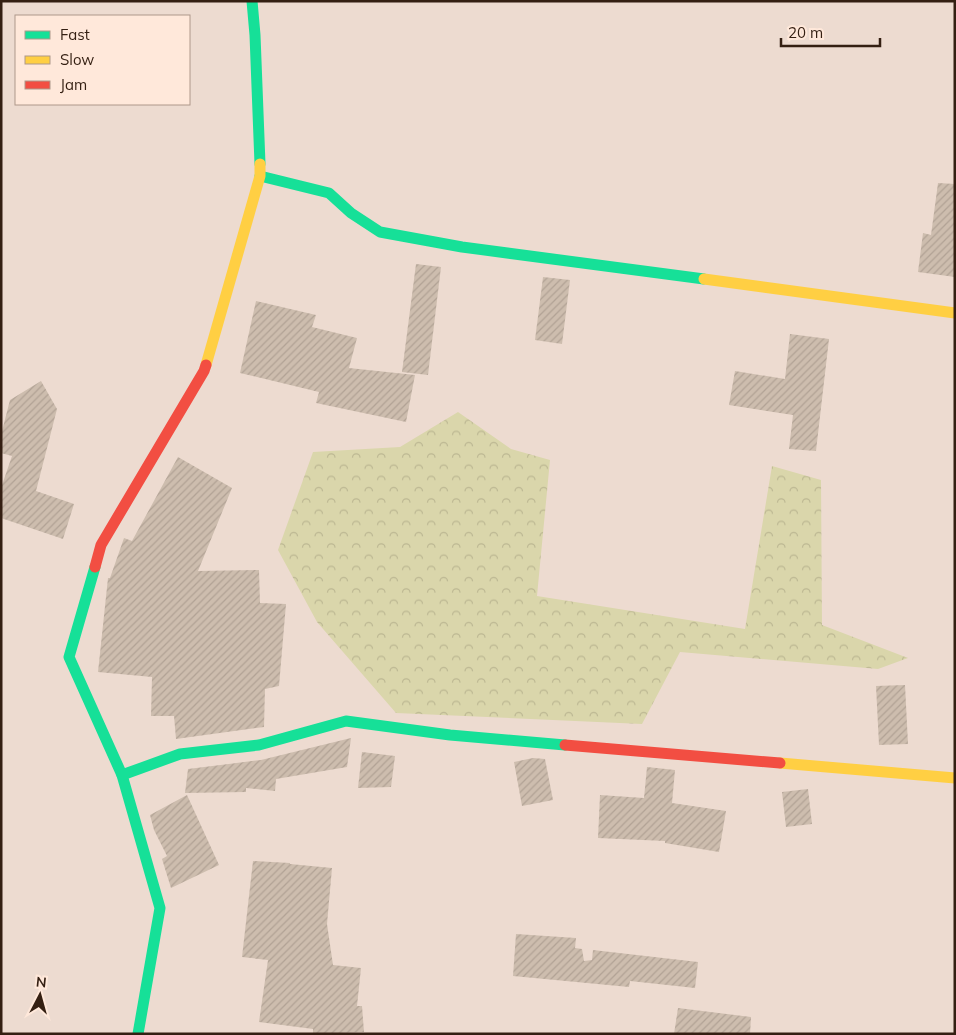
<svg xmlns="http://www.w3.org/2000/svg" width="956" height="1035" viewBox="0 0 956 1035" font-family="Mulish,sans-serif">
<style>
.forest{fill:url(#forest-crowns)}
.building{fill:url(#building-hatch)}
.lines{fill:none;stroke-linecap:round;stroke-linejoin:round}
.fast{stroke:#16e098;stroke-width:11}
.slow{stroke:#ffcf43;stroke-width:11}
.jam{stroke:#f24e42;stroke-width:11}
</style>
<defs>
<pattern id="forest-crowns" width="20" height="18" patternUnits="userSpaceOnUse" patternTransform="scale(1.25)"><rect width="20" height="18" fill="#dad6ab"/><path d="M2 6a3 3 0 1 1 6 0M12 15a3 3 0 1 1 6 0" fill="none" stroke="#bcb792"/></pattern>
<pattern id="building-hatch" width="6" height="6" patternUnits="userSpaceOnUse" patternTransform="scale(1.25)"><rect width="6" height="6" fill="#cdbdae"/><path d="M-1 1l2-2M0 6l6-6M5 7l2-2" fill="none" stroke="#b1a295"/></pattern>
</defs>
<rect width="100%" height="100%" fill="#eddbd0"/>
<!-- forest -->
<path class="forest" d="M 458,412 L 511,449 L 550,460 L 537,596 L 745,629 L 772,466 L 821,480 L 822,625 L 908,658 L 878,669 L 680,652 L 642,724 L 396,713 L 317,622 L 278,550 L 313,452 L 400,447 Z"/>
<!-- building -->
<g class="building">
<path d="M 938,183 L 955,184 L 955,277 L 918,272 L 923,233 L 931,235 Z"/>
<path d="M 416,264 L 441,267 L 428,375 L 402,372 Z"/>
<path d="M 543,277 L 570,280 L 562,344 L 535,340 Z"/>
<path d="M 256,301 L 316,315 L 312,327 L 357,338 L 349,368 L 415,375 L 406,422 L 316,403 L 319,392 L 240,373 Z"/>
<path d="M 790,334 L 829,339 L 816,451 L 789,449 L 793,415 L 729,405 L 735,371 L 785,379 Z"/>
<path d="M 41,381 L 57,409 L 36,491 L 74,504 L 63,539 L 1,518 L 1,488 L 12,456 L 1,453 L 1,435 L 10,400 Z"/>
<path d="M 178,457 L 232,488 L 198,571 L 259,570 L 260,603 L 286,604 L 279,686 L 265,689 L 264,727 L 176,739 L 174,716 L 151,716 L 152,677 L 98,672 L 108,578 L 110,578 L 124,538 L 132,541 Z"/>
<path d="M 905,685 L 908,744 L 879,745 L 876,686 Z"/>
<path d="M 351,738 L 347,767 L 276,779 L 275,791 L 246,788 L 246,792 L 185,793 L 188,769 L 261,760 Z"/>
<path d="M 362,752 L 395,756 L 391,787 L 358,788 Z"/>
<path d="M 533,758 L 545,759 L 553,800 L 522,806 L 514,762 Z"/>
<path d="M 647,767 L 675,770 L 672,803 L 726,811 L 719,852 L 665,843 L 665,841 L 598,838 L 600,795 L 644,798 Z"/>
<path d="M 808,789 L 812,824 L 786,827 L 782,792 Z"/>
<path d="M 187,795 L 219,865 L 171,888 L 162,859 L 167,856 L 154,830 L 150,815 Z"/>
<path d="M 253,861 L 290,863 L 290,864 L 332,868 L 327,924 L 333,965 L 361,968 L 357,1006 L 362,1006 L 364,1032 L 313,1034 L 313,1029 L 259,1022 L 268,960 L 242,957 Z"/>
<path d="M 516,934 L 576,938 L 575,948 L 582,949 L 584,961 L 592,960 L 593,950 L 698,962 L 695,988 L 630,981 L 629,987 L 513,976 Z"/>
<path d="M 678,1008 L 751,1017 L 750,1034 L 674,1034 Z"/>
</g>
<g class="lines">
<!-- fast -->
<g class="fast">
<path d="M 252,1 L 255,35 L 260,164"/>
<path d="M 260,176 L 329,193 L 351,213 L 380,232 L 462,247 L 704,279"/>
<path d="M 95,567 L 69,657 L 122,775 L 160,908 L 138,1034"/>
<path d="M 122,775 L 180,754 L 259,745 L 346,721 L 450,735 L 565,745"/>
</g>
<!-- slow -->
<g class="slow">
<path d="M 704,279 L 955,313"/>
<path d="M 206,365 L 260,176 L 260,164"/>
<path d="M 780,763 L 955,778"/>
</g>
<!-- jam -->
<g class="jam">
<path d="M 95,567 L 101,545 L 204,371 L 206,365"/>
<path d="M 565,745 L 780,763"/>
</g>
</g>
<!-- border -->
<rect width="956" height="1035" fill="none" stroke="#341f12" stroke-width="5"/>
<!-- legend -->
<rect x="15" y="15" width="175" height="90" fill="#ffe8da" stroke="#ae988a"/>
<rect x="25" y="31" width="25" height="8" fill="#16e098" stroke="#ae988a"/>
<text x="60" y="40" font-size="15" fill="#341f12">Fast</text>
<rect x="25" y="56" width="25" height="8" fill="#ffcf43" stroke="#ae988a"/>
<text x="60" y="65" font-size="15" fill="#341f12">Slow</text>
<rect x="25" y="81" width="25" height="8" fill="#f24e42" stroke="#ae988a"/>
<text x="60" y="90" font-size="15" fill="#341f12">Jam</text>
<!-- north arrow -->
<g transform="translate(40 995) rotate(6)" stroke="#ffe8da" stroke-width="4" paint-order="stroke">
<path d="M0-4L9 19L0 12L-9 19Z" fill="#341f12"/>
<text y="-8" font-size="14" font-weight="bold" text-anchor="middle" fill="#341f12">N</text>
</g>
<!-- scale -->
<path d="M781 38v8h99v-8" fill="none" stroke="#341f12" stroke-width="2.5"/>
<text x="788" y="38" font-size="15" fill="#341f12" stroke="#ffe8da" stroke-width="4" paint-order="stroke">20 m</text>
</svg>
